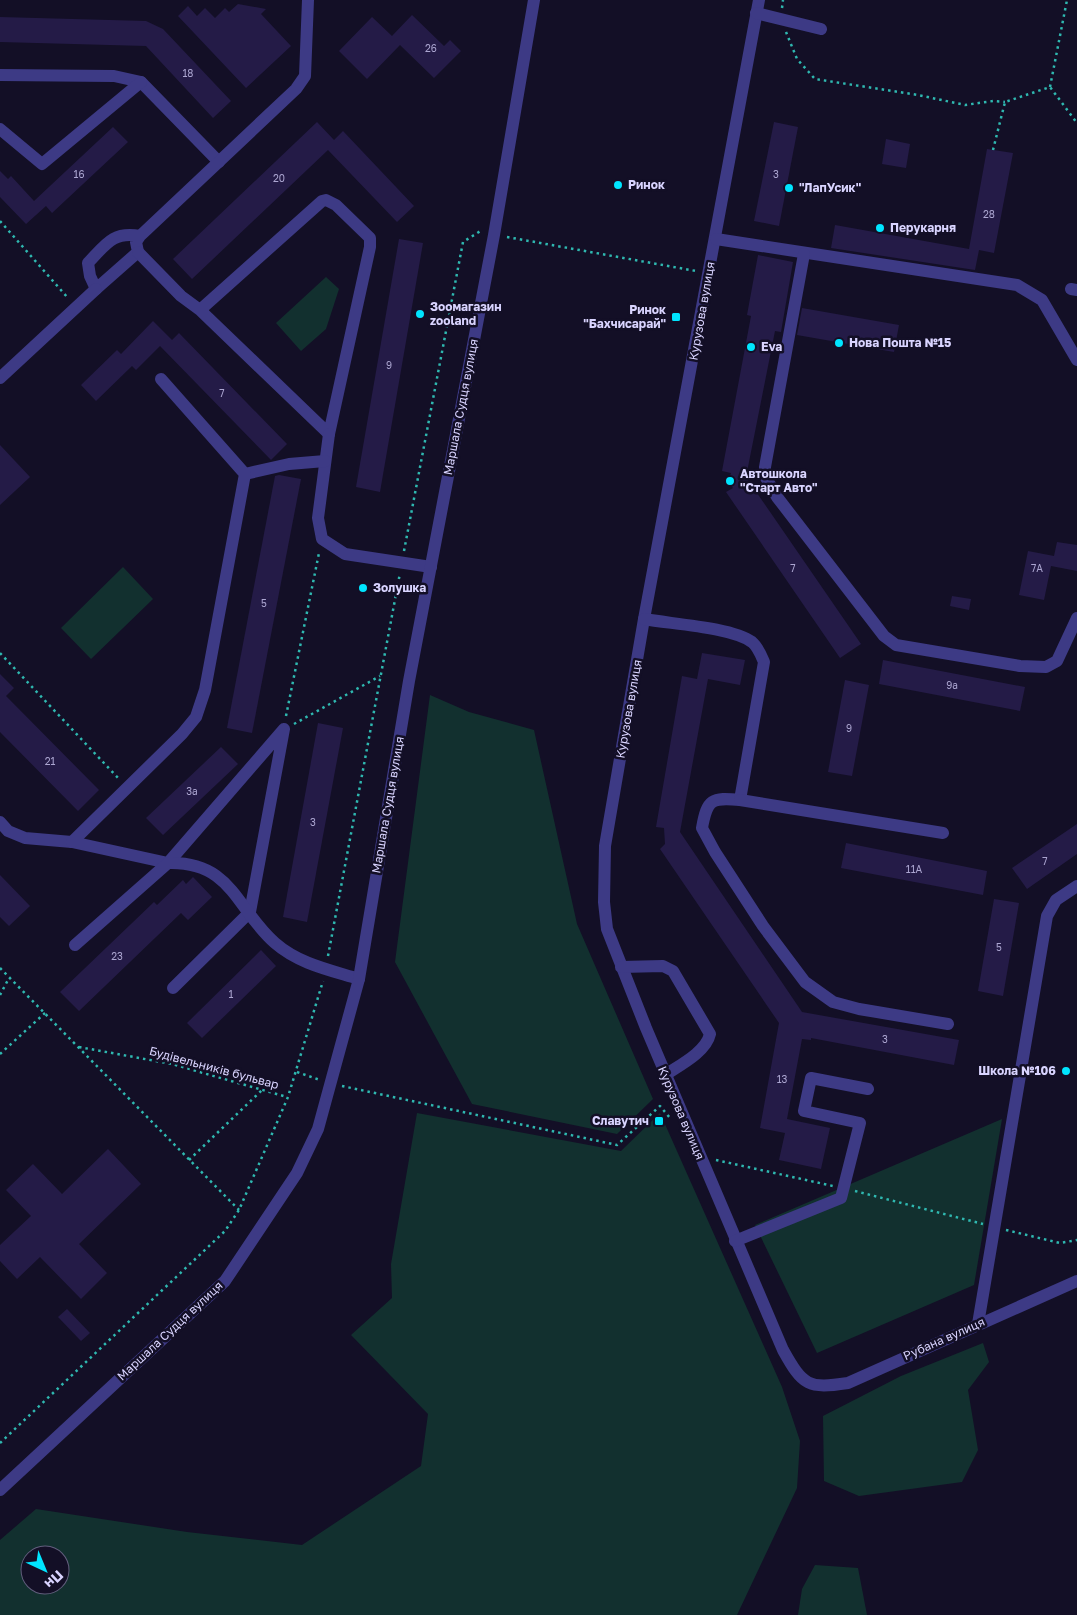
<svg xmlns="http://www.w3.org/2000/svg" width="1077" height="1615" viewBox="0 0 1077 1615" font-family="'Golos Text',sans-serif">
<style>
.green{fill:#12302f;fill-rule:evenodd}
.building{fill:#241b47}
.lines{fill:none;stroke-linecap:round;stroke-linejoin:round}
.path{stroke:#2fb8b0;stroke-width:2.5;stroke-dasharray:2.5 4;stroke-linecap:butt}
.minor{stroke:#3d3a85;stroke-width:12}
.poi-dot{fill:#00e5ff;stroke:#130f26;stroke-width:2}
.labels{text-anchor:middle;stroke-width:5;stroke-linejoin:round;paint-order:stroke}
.number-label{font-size:10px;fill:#aca6d1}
.poi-label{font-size:12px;font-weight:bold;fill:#d9d4ff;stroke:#130f26;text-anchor:start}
.street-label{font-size:12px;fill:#d9d4ff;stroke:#130f26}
</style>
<rect width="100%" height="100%" fill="#130f26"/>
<!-- green -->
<g class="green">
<path d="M 326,277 L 339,289 L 326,329 L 301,351 L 276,323 Z"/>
<path d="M 123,567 L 153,599 L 91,659 L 61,628 Z"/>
<path d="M 430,695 L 469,712 L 534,730 L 577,924 L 653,1099 L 617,1134 L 472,1104 L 395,962 Z"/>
<path d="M 417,1113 L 621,1151 L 660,1113 L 782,1387 L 800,1441 L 797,1488 L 737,1615 L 0,1615 L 0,1540 L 36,1509 L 187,1532 L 302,1545 L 421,1466 L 428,1414 L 351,1335 L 392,1298 L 391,1264 ZM 30,1555 L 60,1555 L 60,1585 L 30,1585 Z"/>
<path d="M 1002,1119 L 974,1285 L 817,1353 L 755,1225 Z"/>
<path d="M 983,1343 L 989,1362 L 968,1390 L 978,1450 L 962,1482 L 859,1496 L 824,1481 L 823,1416 L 901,1376 Z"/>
<path d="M 815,1565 L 858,1568 L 867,1615 L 798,1615 L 802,1589 Z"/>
</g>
<!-- building -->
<g class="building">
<path d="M 238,4 L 266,9 L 261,14 L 291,46 L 246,88 L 178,16 L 188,6 L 197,16 L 205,8 L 215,18 L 225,8 L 229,12 Z"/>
<path d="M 412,15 L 444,46 L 450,40 L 461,51 L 434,78 L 400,45 L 367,79 L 339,51 L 372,17 L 392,36 Z"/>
<path d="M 0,17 L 146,21 L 163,29 L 231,101 L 213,118 L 146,46 L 0,42 Z"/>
<path d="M 317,122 L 334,140 L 343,131 L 414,206 L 397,222 L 328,150 L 192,279 L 173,259 Z"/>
<path d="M 774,122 L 798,127 L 779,226 L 754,221 Z"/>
<path d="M 113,127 L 128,142 L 52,213 L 46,206 L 26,224 L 0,197 L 0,171 L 8,179 L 11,176 L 34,201 Z"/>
<path d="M 886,139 L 910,144 L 906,168 L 882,164 Z"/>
<path d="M 987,149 L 1013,153 L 994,253 L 979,250 L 975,270 L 831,248 L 835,225 L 969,249 Z"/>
<path d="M 399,239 L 423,243 L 380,492 L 356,487 Z"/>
<path d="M 758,255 L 793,262 L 781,332 L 775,331 L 746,477 L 861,644 L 840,658 L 726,492 L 733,488 L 728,482 L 731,473 L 722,471 L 751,316 L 747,315 Z"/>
<path d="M 802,308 L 899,325 L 894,352 L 797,335 Z"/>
<path d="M 153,321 L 172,340 L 179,333 L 287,444 L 271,460 L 160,346 L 136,370 L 132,366 L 96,401 L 81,385 L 117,350 L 121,354 Z"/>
<path d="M 0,445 L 30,477 L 0,505 Z"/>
<path d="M 279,475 L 301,479 L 252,733 L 227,728 L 275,476 Z"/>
<path d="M 1057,542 L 1077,545 L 1077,571 L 1051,566 L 1044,600 L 1019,595 L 1028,551 L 1054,556 Z"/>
<path d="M 952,596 L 971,599 L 969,610 L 950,606 Z"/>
<path d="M 702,653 L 745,660 L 740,685 L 708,679 L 680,832 L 802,1012 L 959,1040 L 954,1065 L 811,1038 L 811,1040 L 802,1039 L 787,1119 L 830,1128 L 821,1169 L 779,1160 L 785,1133 L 760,1128 L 779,1023 L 660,849 L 665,844 L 664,828 L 656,827 L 682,676 L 697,679 Z"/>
<path d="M 883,660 L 1025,687 L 1020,711 L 879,684 Z"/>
<path d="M 0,674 L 14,688 L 6,696 L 99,790 L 78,811 L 0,732 Z"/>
<path d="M 845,680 L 869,685 L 852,776 L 828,772 Z"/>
<path d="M 318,723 L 343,728 L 307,922 L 283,917 Z"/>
<path d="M 221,747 L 238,764 L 163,835 L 146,818 Z"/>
<path d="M 1077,824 L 1077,854 L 1027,889 L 1012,868 Z"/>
<path d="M 846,843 L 987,871 L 983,895 L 841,868 Z"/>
<path d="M 0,875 L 30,906 L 9,926 L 0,917 Z"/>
<path d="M 193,877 L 212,897 L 188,920 L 181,913 L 79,1011 L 60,992 L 154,902 L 157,905 L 183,880 L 186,884 Z"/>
<path d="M 994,899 L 1019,903 L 1003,996 L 978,991 Z"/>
<path d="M 261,950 L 276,966 L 202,1038 L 187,1023 Z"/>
<path d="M 108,1149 L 141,1184 L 79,1244 L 107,1273 L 81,1299 L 40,1257 L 17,1279 L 0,1261 L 0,1245 L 31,1216 L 6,1190 L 33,1164 L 62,1194 Z"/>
<path d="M 67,1309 L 90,1333 L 81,1341 L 58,1317 Z"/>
</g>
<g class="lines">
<!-- path -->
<g class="path">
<path d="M 782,8 L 783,0"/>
<path d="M 786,32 L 797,59 L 815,79 L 918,95 L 965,105 L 993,101 L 1005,102"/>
<path d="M 1050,87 L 1067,0"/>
<path d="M 993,150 L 1005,102 L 1050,87 L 1077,123"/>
<path d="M 0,221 L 68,298"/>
<path d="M 507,237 L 696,271"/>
<path d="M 404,551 L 463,242 L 482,230"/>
<path d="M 0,653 L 119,779"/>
<path d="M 286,716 L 319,553"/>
<path d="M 294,724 L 380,676"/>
<path d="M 328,956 L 400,573"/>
<path d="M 0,968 L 239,1210"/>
<path d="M 0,995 L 9,978"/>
<path d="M 79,1047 L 172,1064 L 287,1097"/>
<path d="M 0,1054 L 45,1013"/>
<path d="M 297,1072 L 320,1080"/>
<path d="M 342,1086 L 617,1145 L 660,1106 L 670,1118"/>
<path d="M 189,1160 L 262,1090"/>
<path d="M 716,1160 L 833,1186"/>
<path d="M 855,1191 L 983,1224"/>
<path d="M 1006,1230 L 1060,1243 L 1077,1240"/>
<path d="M 0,1443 L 225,1231 L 239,1210 L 288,1097 L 323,981"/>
</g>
<!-- minor -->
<g class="minor">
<path d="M 759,0 L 644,619 L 605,846 L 604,902 L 607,929 L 646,1028 L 783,1350 C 803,1386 808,1389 848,1383 L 1077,1281"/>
<path d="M 756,13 L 821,29"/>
<path d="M 0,75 L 114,76 L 141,82 L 219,162"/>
<path d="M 0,129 L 42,164 L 141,82"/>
<path d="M 140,236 C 113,231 106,244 88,263 L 90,276 L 96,289 L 138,252 L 136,242 L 140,236 L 296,89 L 305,76 L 308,0"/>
<path d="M 716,239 L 1017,285 L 1042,300 L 1077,360"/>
<path d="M 138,252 L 181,296 L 200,310 L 329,434 L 370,247 L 370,238 L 336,205 L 326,200 L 322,201 L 200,310"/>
<path d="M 804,254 L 765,467 L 765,476 L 777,497 L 884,636 L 896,645 L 1020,666 L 1046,667 L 1057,661 L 1077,618"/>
<path d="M 1071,289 L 1077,290"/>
<path d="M 0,378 L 96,289"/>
<path d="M 329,434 L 318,518 L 322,539 L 345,554 L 431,567"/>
<path d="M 245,474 L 289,464 L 325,461"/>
<path d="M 644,619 C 671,624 731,627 752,642 C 758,647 761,655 764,662 L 740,800 C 712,797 707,799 702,828 L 715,852 L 763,926 L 805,982 L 833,1002 L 859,1009 L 948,1024"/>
<path d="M 740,800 L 943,833"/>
<path d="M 0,822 L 8,831 L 25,838 L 72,842 L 168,863 L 284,729 L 250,912 L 173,988"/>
<path d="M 72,842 L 182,734 L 196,717 L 205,690 L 245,474 L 161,379"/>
<path d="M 75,945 L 168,863 C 232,861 236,909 275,943 C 299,964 330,970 359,979"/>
<path d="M 621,967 L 663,966 L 673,971 L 710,1034 C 706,1052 680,1065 665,1075"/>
<path d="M 735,1241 L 841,1198 L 860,1123 L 804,1111 L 811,1078 L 868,1089"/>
<path d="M 978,1324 L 1047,916 L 1056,900 L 1077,886"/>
<path d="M 0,1490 L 225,1281 L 297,1173 L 318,1129 L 359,979 L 409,681 L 494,235 L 534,0"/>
</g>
</g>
<!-- markers -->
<g class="poi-dot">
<circle cx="618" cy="185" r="5"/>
<circle cx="789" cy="188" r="5"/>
<circle cx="880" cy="228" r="5"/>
<circle cx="420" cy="314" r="5"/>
<rect x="671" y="312" width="10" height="10" rx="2.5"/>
<circle cx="839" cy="343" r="5"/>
<circle cx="751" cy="347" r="5"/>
<circle cx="730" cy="481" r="5"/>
<circle cx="363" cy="588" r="5"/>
<circle cx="1066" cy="1071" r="5"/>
<rect x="654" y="1116" width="10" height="10" rx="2.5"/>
</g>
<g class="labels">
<!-- number labels -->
<g class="number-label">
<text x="431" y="52">26</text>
<text x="188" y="77">18</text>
<text x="79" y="178">16</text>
<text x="776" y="178">3</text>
<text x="279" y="182">20</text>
<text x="989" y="218">28</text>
<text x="389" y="369">9</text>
<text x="222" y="397">7</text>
<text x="793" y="572">7</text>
<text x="1037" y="572">7А</text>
<text x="264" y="607">5</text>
<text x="952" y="689">9а</text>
<text x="849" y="732">9</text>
<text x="50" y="765">21</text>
<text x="192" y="795">3а</text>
<text x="313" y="826">3</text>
<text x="1045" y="865">7</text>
<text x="914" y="873">11А</text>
<text x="999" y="951">5</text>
<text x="117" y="960">23</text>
<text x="231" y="998">1</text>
<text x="885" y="1043">3</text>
<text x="782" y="1083">13</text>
</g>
<!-- poi labels -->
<g class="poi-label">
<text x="628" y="189">Ринок</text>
<text x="799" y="192">"ЛапУсик"</text>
<text x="890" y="232">Перукарня</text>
<text x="430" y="311">Зоомагазин<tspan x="430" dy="14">zooland</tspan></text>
<text x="666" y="314" text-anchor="end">Ринок<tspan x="666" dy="14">"Бахчисарай"</tspan></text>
<text x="849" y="347">Нова Пошта №15</text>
<text x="761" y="351">Eva</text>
<text x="740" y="478">Автошкола<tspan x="740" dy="14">"Старт Авто"</tspan></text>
<text x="373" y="592">Золушка</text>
<text x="1056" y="1075" text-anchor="end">Школа №106</text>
<text x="649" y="1125" text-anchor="end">Славутич</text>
</g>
<!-- street labels -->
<g class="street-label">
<text transform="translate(702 311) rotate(-80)" y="4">Курузова вулиця</text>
<text transform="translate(461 407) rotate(-79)" y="4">Маршала Судця вулиця</text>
<text transform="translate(629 709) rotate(-80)" y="4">Курузова вулиця</text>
<text transform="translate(388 805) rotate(-80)" y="4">Маршала Судця вулиця</text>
<text transform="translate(214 1068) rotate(15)" y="4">Будівельників бульвар</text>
<text transform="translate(681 1113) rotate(67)" y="4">Курузова вулиця</text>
<text transform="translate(170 1331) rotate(-43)" y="4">Маршала Судця вулиця</text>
<text transform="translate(944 1339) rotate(-24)" y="4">Рубана вулиця</text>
</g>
</g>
<!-- north arrow -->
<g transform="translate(45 1570) rotate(136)"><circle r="24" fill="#130f26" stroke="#625e7d"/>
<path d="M0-4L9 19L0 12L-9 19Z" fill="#00e5ff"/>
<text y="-8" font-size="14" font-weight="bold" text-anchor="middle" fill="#d9d4ff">Пн</text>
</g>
</svg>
